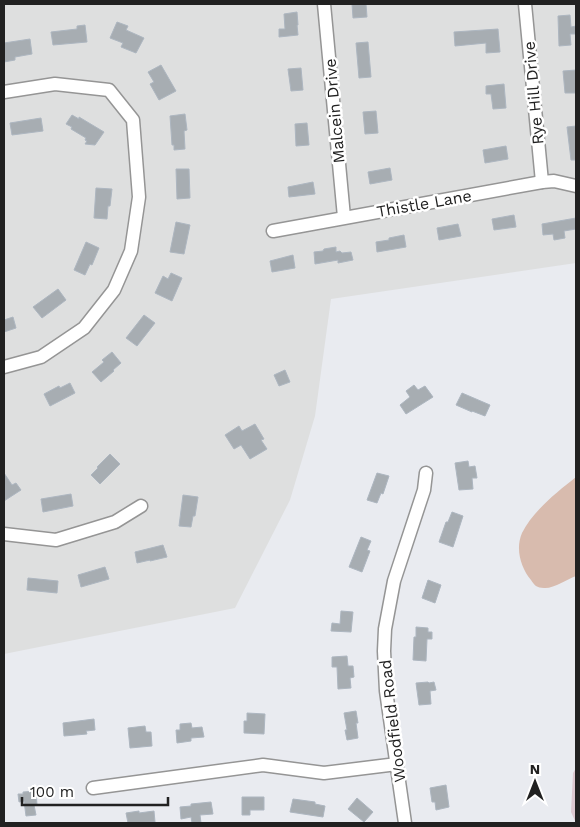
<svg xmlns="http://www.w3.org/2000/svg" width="580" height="827" viewBox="0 0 580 827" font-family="'Work Sans',sans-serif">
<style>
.residential{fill:#dedfdf}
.wetland{fill:#dcc8d0}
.water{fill:#d8bbae}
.building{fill:#a7adb2;stroke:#adb6c0}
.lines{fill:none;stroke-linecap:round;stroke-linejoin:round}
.minor-casing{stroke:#959595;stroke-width:15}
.minor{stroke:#fff;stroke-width:12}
.labels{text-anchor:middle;stroke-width:5;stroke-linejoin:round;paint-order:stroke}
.street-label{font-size:16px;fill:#212121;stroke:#fff}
</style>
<rect width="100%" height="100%" fill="#e9ebf0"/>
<!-- residential -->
<path class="residential" d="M 4,4 L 576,4 L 576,263 L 331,299 L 315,416 L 290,500 L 235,608 L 4,654 Z"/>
<!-- wetland -->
<path class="wetland" d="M 576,768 L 576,823 L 571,812 L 573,773 Z"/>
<!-- water -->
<path class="water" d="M 576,477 L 576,576 C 568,579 553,589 544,588 C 537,588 534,585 531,580 C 521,568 515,549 522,533 C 533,511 557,492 576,477 Z"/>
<!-- building -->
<g class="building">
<path d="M 352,4 L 366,4 L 367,17 L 353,18 Z"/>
<path d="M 297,12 L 298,25 L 297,25 L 298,35 L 279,37 L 279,29 L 285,29 L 284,14 Z"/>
<path d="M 570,15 L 571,27 L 576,26 L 576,34 L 570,34 L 571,45 L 559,46 L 558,16 Z"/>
<path d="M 117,22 L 128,26 L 126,30 L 144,38 L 136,53 L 121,47 L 123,43 L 110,38 Z"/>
<path d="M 85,25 L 87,42 L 53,45 L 51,32 L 77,29 L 77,26 Z"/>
<path d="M 498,29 L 500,52 L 486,53 L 486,43 L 455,46 L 454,32 Z"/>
<path d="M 30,39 L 32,54 L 15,57 L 15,60 L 4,62 L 4,43 Z"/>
<path d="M 368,42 L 371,77 L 359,78 L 356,43 Z"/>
<path d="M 161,65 L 176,91 L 159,100 L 150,84 L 154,82 L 148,72 Z"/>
<path d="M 301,68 L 303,90 L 291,91 L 288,69 Z"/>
<path d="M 576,70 L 576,93 L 565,93 L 563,71 Z"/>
<path d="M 504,84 L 506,108 L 493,109 L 491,94 L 486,94 L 486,86 Z"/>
<path d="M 376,111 L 378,133 L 365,134 L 363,112 Z"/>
<path d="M 185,114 L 187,130 L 184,131 L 185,149 L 174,150 L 174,145 L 172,145 L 170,116 Z"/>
<path d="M 72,115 L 79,119 L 79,117 L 104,132 L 95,145 L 85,144 L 87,141 L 85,140 L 86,138 L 71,129 L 72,127 L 66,124 Z"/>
<path d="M 41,118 L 43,131 L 12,135 L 10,123 Z"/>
<path d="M 307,123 L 309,145 L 296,146 L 295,124 Z"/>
<path d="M 576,126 L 576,160 L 571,160 L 567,127 Z"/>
<path d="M 506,146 L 508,159 L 485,163 L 483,150 Z"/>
<path d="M 390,168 L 392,180 L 370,184 L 368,172 Z"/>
<path d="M 176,169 L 189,169 L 190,198 L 177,199 Z"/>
<path d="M 313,182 L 315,194 L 289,197 L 288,187 Z"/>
<path d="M 96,188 L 112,189 L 110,206 L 108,206 L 107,219 L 94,218 Z"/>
<path d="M 514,215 L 516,227 L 494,230 L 492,219 Z"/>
<path d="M 576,218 L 576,229 L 564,231 L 565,238 L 554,240 L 553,234 L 543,235 L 542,224 Z"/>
<path d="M 176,222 L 190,225 L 184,254 L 170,252 Z"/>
<path d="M 458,224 L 461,236 L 439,240 L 437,228 Z"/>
<path d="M 404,235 L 406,247 L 377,252 L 376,242 L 389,240 L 389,238 Z"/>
<path d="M 86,242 L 99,248 L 92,265 L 90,264 L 85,275 L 74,270 Z"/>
<path d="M 336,247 L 336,252 L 340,251 L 342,253 L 351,252 L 353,260 L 338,263 L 338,260 L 315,264 L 314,252 L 323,251 L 324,249 Z"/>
<path d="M 293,255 L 295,268 L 272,272 L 270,261 Z"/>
<path d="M 171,273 L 182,278 L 172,301 L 155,293 L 163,276 L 168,279 Z"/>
<path d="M 58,289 L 66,300 L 42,318 L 33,307 Z"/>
<path d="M 144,315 L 155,323 L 137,346 L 126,338 Z"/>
<path d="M 13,317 L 16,328 L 4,332 L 4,320 Z"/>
<path d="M 112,352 L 121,363 L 113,370 L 114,371 L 101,382 L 92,372 L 104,362 L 102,360 Z"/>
<path d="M 285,370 L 290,382 L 279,386 L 274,375 Z"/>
<path d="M 70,383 L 75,393 L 50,406 L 44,394 L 59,386 L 60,388 Z"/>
<path d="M 414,385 L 418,390 L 425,386 L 433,397 L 406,414 L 400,405 L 410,397 L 406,391 Z"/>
<path d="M 462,393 L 490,405 L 485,416 L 472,411 L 472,412 L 456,405 Z"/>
<path d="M 255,424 L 264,439 L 261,440 L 267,449 L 250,459 L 241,445 L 234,449 L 225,435 L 239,426 L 242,431 Z"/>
<path d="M 110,454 L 120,464 L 100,484 L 91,475 L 98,468 L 97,467 Z"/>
<path d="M 468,461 L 469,467 L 475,466 L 477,478 L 472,478 L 473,489 L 459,490 L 455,463 Z"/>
<path d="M 4,473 L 12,485 L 16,483 L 21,490 L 4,501 Z"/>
<path d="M 377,473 L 389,476 L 383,494 L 381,493 L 377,503 L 367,500 Z"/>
<path d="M 71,494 L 73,506 L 43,512 L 41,499 Z"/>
<path d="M 183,495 L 198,497 L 195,516 L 193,516 L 191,527 L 179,526 Z"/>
<path d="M 452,512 L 463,516 L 453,547 L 439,542 L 446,522 L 448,522 Z"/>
<path d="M 361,537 L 371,541 L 367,550 L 370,551 L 362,572 L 349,567 Z"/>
<path d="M 163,545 L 167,557 L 150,561 L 150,560 L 137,563 L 135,552 Z"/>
<path d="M 105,567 L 109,579 L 81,587 L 78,575 Z"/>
<path d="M 28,578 L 58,581 L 57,593 L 27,590 Z"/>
<path d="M 428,580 L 441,585 L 435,603 L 422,598 Z"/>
<path d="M 341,611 L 353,612 L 351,632 L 331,631 L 332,623 L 340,624 Z"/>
<path d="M 416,627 L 428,628 L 428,632 L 432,632 L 432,639 L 427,639 L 426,661 L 413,660 L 414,637 L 416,637 Z"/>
<path d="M 347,656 L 348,666 L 353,666 L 354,677 L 350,678 L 351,688 L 338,689 L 337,667 L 332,667 L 332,657 Z"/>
<path d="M 428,682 L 429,683 L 434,682 L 436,690 L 430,691 L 431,704 L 419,705 L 416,683 Z"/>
<path d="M 356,711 L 358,723 L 356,723 L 358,738 L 347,740 L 345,730 L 347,730 L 344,713 Z"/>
<path d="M 247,713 L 265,714 L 264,734 L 244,733 L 244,721 L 247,721 Z"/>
<path d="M 94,719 L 95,730 L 86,731 L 87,734 L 64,736 L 63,723 Z"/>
<path d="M 191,723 L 192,728 L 202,727 L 204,737 L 191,738 L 191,741 L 177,743 L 176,730 L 180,730 L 180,724 Z"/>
<path d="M 145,726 L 146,732 L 151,732 L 152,746 L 130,748 L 128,728 Z"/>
<path d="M 446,785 L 449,807 L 436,810 L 435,802 L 432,802 L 430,788 Z"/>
<path d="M 36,791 L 37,805 L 34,805 L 36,815 L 26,816 L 24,801 L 19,802 L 18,794 L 23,794 L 23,792 Z"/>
<path d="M 242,797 L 264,797 L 264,810 L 250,810 L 250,815 L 242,815 Z"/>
<path d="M 357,798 L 373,812 L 364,822 L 348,809 Z"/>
<path d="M 293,799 L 315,802 L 315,804 L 325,806 L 323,817 L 290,812 Z"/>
<path d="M 211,802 L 213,814 L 200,815 L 201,823 L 192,823 L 191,817 L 181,819 L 180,807 L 191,806 L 191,804 Z"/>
<path d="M 139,811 L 139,813 L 154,811 L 155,822 L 128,823 L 126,813 Z"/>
</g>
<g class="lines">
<defs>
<g id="minor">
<path d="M 324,4 L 344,217"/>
<path d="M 525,4 L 542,182"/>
<path d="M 4,92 L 55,84 L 109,90 L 133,120 L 139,197 L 131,251 L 114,290 L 84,328 L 41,357 L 4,367"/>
<path d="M 273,231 L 542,182 L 554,181 L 576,186"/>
<path d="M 4,534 L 56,540 L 115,522 L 141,506"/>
<path d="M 93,788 L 263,765 L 324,773 L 397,764"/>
<path d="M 405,823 L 386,691 L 384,651 L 385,629 L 394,581 L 424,490 L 426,473"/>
</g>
</defs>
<!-- minor casing -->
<use href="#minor" class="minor-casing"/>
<!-- minor -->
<use href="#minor" class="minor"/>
</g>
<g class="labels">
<!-- street labels -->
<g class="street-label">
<text transform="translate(533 93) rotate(-95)" y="6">Rye Hill Drive</text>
<text transform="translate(334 111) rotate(-95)" y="6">Malcein Drive</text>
<text transform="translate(424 203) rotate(-10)" y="6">Thistle Lane</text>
<text transform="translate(392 721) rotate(-97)" y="6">Woodfield Road</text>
</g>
</g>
<!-- border -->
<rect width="580" height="827" fill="none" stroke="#212121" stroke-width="10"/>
<!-- north arrow -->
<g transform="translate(535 782)" stroke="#ffffff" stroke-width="4" paint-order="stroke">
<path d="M0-4L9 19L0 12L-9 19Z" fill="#212121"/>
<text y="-8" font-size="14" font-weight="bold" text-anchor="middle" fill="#212121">N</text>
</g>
<!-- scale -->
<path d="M22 797v8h146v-8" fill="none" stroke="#212121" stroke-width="2.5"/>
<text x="30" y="797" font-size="15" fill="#212121" stroke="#ffffff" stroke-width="4" paint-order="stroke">100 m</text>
</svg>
